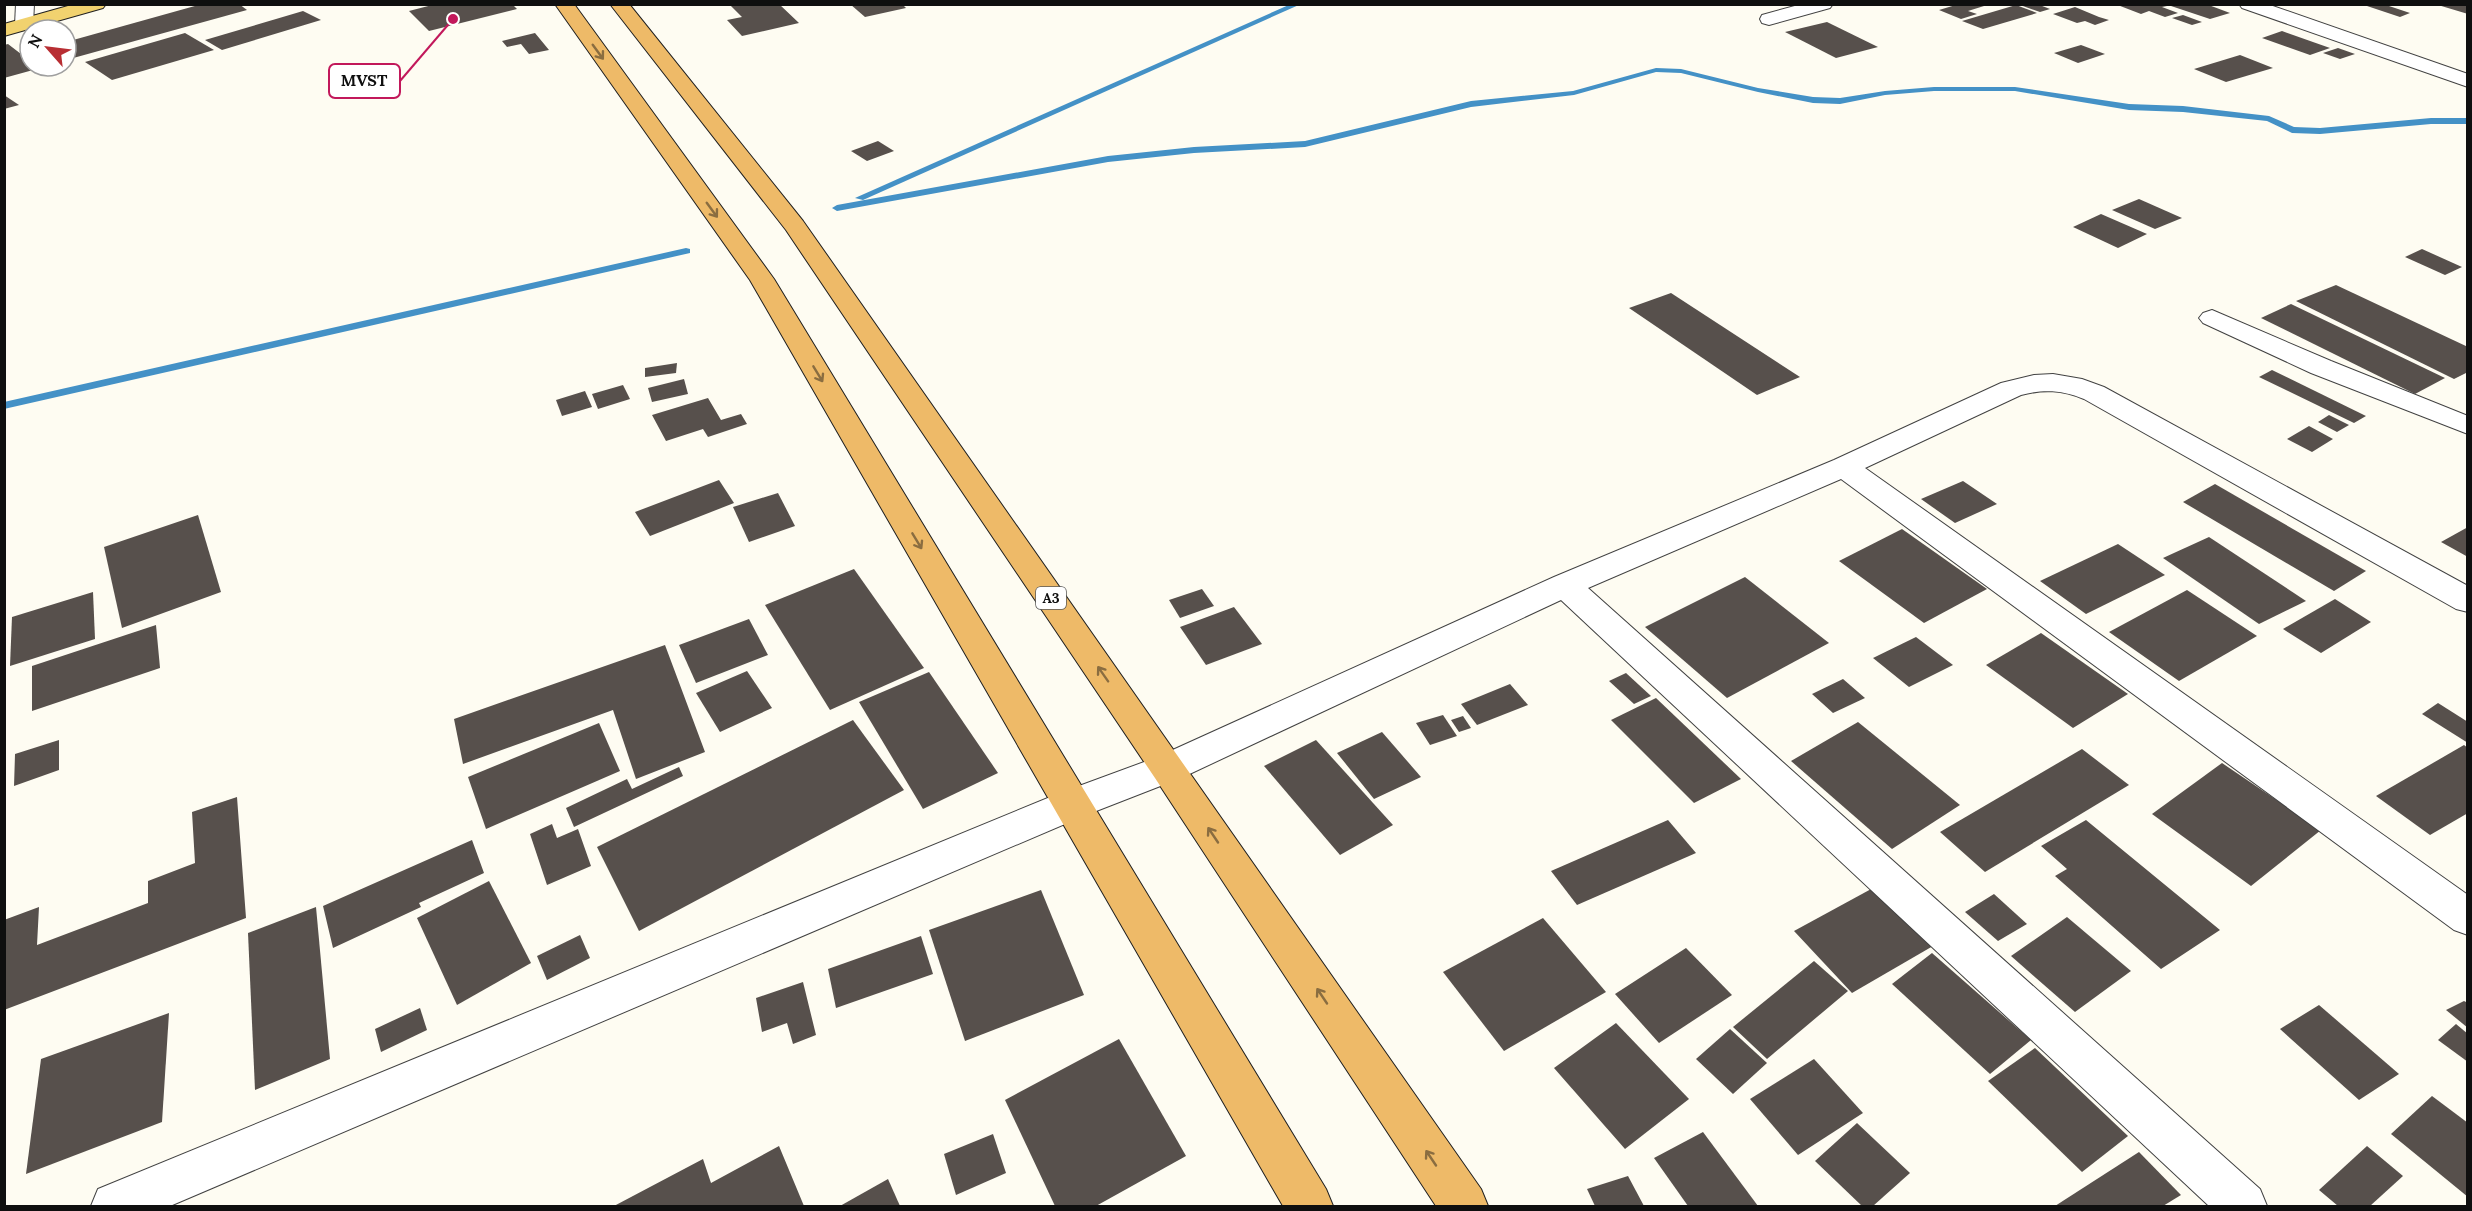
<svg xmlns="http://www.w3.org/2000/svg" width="2472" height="1211" viewBox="0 0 2472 1211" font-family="Lora,serif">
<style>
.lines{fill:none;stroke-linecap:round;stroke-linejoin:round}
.stream{fill:#4491c6;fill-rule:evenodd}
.building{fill:#57504c}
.minor-casing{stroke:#424242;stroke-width:2}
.tertiary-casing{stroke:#424242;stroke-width:2}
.primary-casing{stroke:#202020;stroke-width:2}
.trunk-casing{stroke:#202020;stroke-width:2}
.minor{fill:#fff;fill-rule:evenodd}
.tertiary{fill:#fff;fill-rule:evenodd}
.primary{fill:#f1d26f;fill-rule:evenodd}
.trunk{fill:#eeba68;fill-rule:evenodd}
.oneway{stroke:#8a6d40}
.labels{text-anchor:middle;stroke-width:6;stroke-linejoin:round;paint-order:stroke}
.shield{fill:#fff;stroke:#575757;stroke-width:1.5}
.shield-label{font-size:14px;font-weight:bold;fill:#0f0f0f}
.leader{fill:none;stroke:#c2185b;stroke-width:2}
.callout-dot{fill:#c2185b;stroke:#fff;stroke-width:2}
.callout{fill:#fff;stroke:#c2185b;stroke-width:2}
.callout-label{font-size:16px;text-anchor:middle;font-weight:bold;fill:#0f0f0f}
</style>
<rect width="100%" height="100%" fill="#fefcf2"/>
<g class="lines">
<!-- stream -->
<g class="stream">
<path d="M 1291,4 L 1301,4 L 863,200 L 855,198 Z"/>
<path d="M 1656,68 L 1681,69 L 1758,88 L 1813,97 L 1840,98 L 1885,91 L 1934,87 L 2015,87 L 2129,104 L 2183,106 L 2269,116 L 2294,127 L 2320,128 L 2431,118 L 2468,118 L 2468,124 L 2431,124 L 2320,134 L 2292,133 L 2267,121 L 2183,112 L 2129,110 L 2015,91 L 1934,91 L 1885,95 L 1840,104 L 1813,103 L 1758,92 L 1681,73 L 1656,72 L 1574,95 L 1471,107 L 1305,147 L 1194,153 L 1108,162 L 837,211 L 832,208 L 837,205 L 1108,156 L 1194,147 L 1305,141 L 1471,101 L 1573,91 Z"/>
<path d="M 686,248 L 690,249 L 690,253 L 4,409 L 4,402 Z"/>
</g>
</g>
<!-- building -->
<g class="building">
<path d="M 202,4 L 239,4 L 247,10 L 66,60 L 66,42 Z"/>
<path d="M 436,4 L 512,4 L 517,9 L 429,31 L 409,11 Z"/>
<path d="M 729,4 L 779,4 L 799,23 L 742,36 L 727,20 L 742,17 Z"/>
<path d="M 850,4 L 902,4 L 906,8 L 865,17 Z"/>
<path d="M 1959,4 L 1981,4 L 1984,6 L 1968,11 L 1977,14 L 1961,19 L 1939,10 Z"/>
<path d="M 2037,4 L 2050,9 L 2040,12 L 2020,5 Z"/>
<path d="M 2115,4 L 2162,4 L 2167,6 L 2162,7 L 2178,13 L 2165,17 L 2149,11 L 2141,14 Z"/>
<path d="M 2206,4 L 2230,13 L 2210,19 L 2168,5 Z"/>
<path d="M 2371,4 L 2383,4 L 2410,13 L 2400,17 L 2367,6 Z"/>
<path d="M 2438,4 L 2468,4 L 2468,14 L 2438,5 Z"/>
<path d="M 2016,5 L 2037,13 L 1983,29 L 1962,21 Z"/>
<path d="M 2075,7 L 2099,17 L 2109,20 L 2095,25 L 2085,21 L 2077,23 L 2053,14 Z"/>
<path d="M 303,11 L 321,20 L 222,50 L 205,40 Z"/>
<path d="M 2183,15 L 2202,22 L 2192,25 L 2172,18 Z"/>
<path d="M 1827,22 L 1878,47 L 1836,58 L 1785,32 Z"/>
<path d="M 2282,31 L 2330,48 L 2310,55 L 2262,38 Z"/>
<path d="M 185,33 L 214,50 L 112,80 L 85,62 Z"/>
<path d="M 535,33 L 549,50 L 529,54 L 521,44 L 507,47 L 502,41 Z"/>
<path d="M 8,44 L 21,54 L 30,52 L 30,66 L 44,67 L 4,78 L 4,45 Z"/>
<path d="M 2081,45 L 2105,54 L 2078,63 L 2054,53 Z"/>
<path d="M 2338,48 L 2355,54 L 2340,59 L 2323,53 Z"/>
<path d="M 2240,55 L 2273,68 L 2226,82 L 2194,69 Z"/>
<path d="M 4,95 L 19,105 L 4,109 Z"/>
<path d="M 878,141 L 894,151 L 867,161 L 851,151 Z"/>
<path d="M 2139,199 L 2182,218 L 2155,229 L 2112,210 Z"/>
<path d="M 2101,214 L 2147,234 L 2118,248 L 2073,227 Z"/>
<path d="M 2422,249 L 2462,267 L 2445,275 L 2405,257 Z"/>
<path d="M 2336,285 L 2468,347 L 2468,372 L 2454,379 L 2296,301 Z"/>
<path d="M 1671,293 L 1800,377 L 1757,395 L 1629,308 Z"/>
<path d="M 2291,304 L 2445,378 L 2415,394 L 2261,318 Z"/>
<path d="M 677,363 L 676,373 L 645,377 L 645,368 Z"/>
<path d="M 2272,370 L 2366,416 L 2354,423 L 2259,377 Z"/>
<path d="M 684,379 L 688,394 L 652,402 L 648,388 Z"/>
<path d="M 623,385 L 630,399 L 598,409 L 592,394 Z"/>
<path d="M 585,391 L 592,407 L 562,416 L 556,400 Z"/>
<path d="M 708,398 L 721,420 L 741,414 L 747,424 L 708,437 L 703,429 L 666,441 L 652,415 Z"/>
<path d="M 2329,415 L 2349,425 L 2337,432 L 2318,422 Z"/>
<path d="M 2309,426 L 2333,439 L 2312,452 L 2287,439 Z"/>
<path d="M 719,480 L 734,503 L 650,536 L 635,512 Z"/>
<path d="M 1963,481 L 1997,504 L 1955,523 L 1921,499 Z"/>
<path d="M 2215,484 L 2366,571 L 2334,591 L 2183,502 Z"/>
<path d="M 778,493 L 795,526 L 749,542 L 733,507 Z"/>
<path d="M 198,515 L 221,592 L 122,628 L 104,547 Z"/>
<path d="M 2468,527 L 2468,557 L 2441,542 Z"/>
<path d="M 1902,529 L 1987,589 L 1924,623 L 1839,561 Z"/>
<path d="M 2209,537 L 2306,601 L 2259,624 L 2163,558 Z"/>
<path d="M 2118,544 L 2165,575 L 2086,614 L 2040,581 Z"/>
<path d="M 854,569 L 924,668 L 830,710 L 765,605 Z"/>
<path d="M 1745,577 L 1829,643 L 1727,698 L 1645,627 Z"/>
<path d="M 1202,589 L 1214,606 L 1180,618 L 1169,600 Z"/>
<path d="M 2187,590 L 2257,636 L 2179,681 L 2109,632 Z"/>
<path d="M 93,592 L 95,639 L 10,666 L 12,617 Z"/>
<path d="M 2335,599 L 2371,622 L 2321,653 L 2283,629 Z"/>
<path d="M 1234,607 L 1262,644 L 1206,665 L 1180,627 Z"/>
<path d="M 749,619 L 768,655 L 696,683 L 679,645 Z"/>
<path d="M 156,625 L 160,668 L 32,711 L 32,666 Z"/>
<path d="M 2041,633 L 2128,694 L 2073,728 L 1986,665 Z"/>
<path d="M 1916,637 L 1953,665 L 1909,687 L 1873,658 Z"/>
<path d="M 665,645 L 705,752 L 636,779 L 613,710 L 463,764 L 454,719 Z"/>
<path d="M 747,671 L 772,708 L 720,732 L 696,693 Z"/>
<path d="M 929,672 L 998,773 L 923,809 L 859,702 Z"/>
<path d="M 1626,673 L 1651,696 L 1634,704 L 1609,681 Z"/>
<path d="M 1843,679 L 1865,698 L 1833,713 L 1812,694 Z"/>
<path d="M 1510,684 L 1528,705 L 1477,725 L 1461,704 Z"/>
<path d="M 1656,698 L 1741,779 L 1694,803 L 1611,720 Z"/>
<path d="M 2438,703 L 2468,722 L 2468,743 L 2422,714 Z"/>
<path d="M 1443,715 L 1457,736 L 1430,745 L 1416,723 Z"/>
<path d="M 1463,716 L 1471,728 L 1459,732 L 1451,720 Z"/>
<path d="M 853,720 L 904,790 L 639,931 L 597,847 Z"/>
<path d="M 1858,722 L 1960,805 L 1892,849 L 1791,761 Z"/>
<path d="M 599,723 L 620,771 L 486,829 L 468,777 Z"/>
<path d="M 1382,732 L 1421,777 L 1374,799 L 1337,753 Z"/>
<path d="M 59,740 L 59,770 L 14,786 L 15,754 Z"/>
<path d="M 1316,740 L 1393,825 L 1340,855 L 1264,766 Z"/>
<path d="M 2464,745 L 2468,748 L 2468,813 L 2430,835 L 2376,796 Z"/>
<path d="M 2082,749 L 2129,785 L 1985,872 L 1940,832 Z"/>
<path d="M 2222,763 L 2321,830 L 2251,886 L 2152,814 Z"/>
<path d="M 679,767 L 683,776 L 574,827 L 566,808 L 627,779 L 632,789 Z"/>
<path d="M 237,797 L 246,918 L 4,1010 L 4,920 L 39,907 L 37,945 L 148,903 L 148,881 L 195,863 L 192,812 Z"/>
<path d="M 1668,820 L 1696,853 L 1577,905 L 1551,871 Z"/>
<path d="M 2086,820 L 2220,930 L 2161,969 L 2055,876 L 2067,869 L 2041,846 Z"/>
<path d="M 552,824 L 557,838 L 578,829 L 591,866 L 547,885 L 530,834 Z"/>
<path d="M 472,840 L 484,873 L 419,903 L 421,907 L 333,948 L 323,906 Z"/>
<path d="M 489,881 L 531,963 L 457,1005 L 417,918 Z"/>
<path d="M 1873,888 L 1933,946 L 1852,993 L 1794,931 Z"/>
<path d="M 1041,890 L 1084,995 L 965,1041 L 929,930 Z"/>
<path d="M 1994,894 L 2027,924 L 1998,941 L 1965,912 Z"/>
<path d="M 316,907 L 330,1059 L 255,1090 L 248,933 Z"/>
<path d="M 2067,917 L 2131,971 L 2075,1012 L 2011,956 Z"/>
<path d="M 1543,918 L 1606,992 L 1504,1051 L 1443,972 Z"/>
<path d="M 580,935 L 590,958 L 547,980 L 537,956 Z"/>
<path d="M 921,936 L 933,974 L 836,1008 L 828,969 Z"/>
<path d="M 1686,948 L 1732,995 L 1659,1043 L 1615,994 Z"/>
<path d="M 1932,953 L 2031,1040 L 1990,1074 L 1892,984 Z"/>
<path d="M 1814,961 L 1848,991 L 1767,1059 L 1733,1027 Z"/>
<path d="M 803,982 L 816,1035 L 793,1044 L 787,1023 L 762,1032 L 756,998 Z"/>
<path d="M 2464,1001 L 2468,1003 L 2468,1028 L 2446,1010 Z"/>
<path d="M 2319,1005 L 2399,1074 L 2359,1100 L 2280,1029 Z"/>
<path d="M 420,1008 L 427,1030 L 381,1052 L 375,1029 Z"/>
<path d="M 169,1013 L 162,1122 L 26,1174 L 41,1059 Z"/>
<path d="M 1616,1023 L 1689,1099 L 1625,1149 L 1554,1068 Z"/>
<path d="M 2456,1024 L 2468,1034 L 2468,1062 L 2438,1040 Z"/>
<path d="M 1730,1029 L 1767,1063 L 1733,1094 L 1696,1059 Z"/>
<path d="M 1119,1039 L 1186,1156 L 1096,1206 L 1055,1206 L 1005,1100 Z"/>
<path d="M 2035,1048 L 2128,1136 L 2082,1172 L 1988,1081 Z"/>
<path d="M 1814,1059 L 1863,1113 L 1798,1155 L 1750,1099 Z"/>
<path d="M 2432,1096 L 2468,1123 L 2468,1197 L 2391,1134 Z"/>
<path d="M 1857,1123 L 1910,1173 L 1873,1206 L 1862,1206 L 1815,1161 Z"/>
<path d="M 1703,1132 L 1758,1206 L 1688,1206 L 1654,1158 Z"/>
<path d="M 993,1134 L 1006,1173 L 956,1195 L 944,1154 Z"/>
<path d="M 779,1146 L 804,1206 L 614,1206 L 703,1159 L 711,1183 Z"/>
<path d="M 2367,1146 L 2403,1176 L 2370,1206 L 2338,1206 L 2319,1190 Z"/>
<path d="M 2139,1152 L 2181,1195 L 2163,1206 L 2055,1206 Z"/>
<path d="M 1628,1176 L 1644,1206 L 1595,1206 L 1587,1189 Z"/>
<path d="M 888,1179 L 900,1206 L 840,1206 Z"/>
</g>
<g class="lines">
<defs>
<g id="minor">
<path d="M 16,4 L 34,4 L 33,25 L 31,29 L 17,29 L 15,25 Z"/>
<path d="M 1802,4 L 1833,4 L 1830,8 L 1769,25 L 1762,23 L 1760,19 L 1762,15 Z"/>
<path d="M 2212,310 L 2331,361 L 2468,416 L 2468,434 L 2311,373 L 2203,323 L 2199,318 L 2203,313 Z"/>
<path d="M 2053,374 L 2082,379 L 2104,387 L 2468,586 L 2468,612 L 2456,609 L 2084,399 C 2062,390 2044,389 2021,395 L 1865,468 L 2468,895 L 2468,935 L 2454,930 L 1841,479 L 1588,588 L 2260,1189 L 2267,1206 L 2209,1206 L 1561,600 L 1181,778 L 1086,815 L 170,1206 L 91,1206 L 98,1189 L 1060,793 L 1155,758 L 1554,577 L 1834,460 L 2001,383 L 2034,375 Z"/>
</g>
<path id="tertiary" d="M 2239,4 L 2267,4 L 2468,74 L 2468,87 L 2242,8 Z"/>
<path id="primary" d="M 75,4 L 106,4 L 103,8 L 4,36 L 4,24 Z"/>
<g id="trunk">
<path d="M 555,4 L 574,4 L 774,279 L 1326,1189 L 1333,1206 L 1283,1206 L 750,280 Z"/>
<path d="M 610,4 L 629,4 L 803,221 L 1481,1189 L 1488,1206 L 1436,1206 L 1155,778 L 786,230 Z"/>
</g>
</defs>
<!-- minor casing -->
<use href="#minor" class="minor-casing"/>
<!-- tertiary casing -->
<use href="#tertiary" class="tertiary-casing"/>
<!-- primary casing -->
<use href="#primary" class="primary-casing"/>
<!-- trunk casing -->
<use href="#trunk" class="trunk-casing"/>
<!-- minor -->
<use href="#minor" class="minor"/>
<!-- tertiary -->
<use href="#tertiary" class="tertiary"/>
<!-- primary -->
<use href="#primary" class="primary"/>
<!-- trunk -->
<use href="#trunk" class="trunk"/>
</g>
<!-- one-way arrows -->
<defs><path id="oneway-shaft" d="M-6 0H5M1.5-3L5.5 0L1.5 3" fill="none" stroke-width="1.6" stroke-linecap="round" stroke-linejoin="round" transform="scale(1.5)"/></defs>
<g class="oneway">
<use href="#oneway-shaft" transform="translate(598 52) rotate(54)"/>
<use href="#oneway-shaft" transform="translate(712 210) rotate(54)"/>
<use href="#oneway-shaft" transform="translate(818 374) rotate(59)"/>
<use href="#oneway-shaft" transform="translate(917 541) rotate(59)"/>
<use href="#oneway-shaft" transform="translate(1103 674) rotate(-125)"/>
<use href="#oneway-shaft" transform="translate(1213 835) rotate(-124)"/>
<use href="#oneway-shaft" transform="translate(1322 996) rotate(-124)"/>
<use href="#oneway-shaft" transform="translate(1431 1158) rotate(-124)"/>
</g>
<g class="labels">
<!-- shield labels -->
<rect class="shield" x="1036" y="587" width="30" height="22" rx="4.5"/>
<g class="shield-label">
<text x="1051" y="603">A3</text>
</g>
</g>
<!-- callouts -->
<path class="leader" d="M453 19L400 81"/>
<circle class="callout-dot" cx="453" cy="19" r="6"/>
<rect class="callout" x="329" y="64" width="71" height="34" rx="6"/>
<g class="callout-label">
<text x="364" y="86">MVST</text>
</g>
<!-- border -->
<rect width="2472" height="1211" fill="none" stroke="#0f0f0f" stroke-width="12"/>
<!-- north arrow -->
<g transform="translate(48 48) rotate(298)"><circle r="28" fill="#ffffff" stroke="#9f9f9f" stroke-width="1.5"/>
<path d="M0-4.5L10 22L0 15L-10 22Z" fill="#b82e33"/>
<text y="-9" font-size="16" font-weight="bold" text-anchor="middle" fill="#0f0f0f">N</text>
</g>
</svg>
